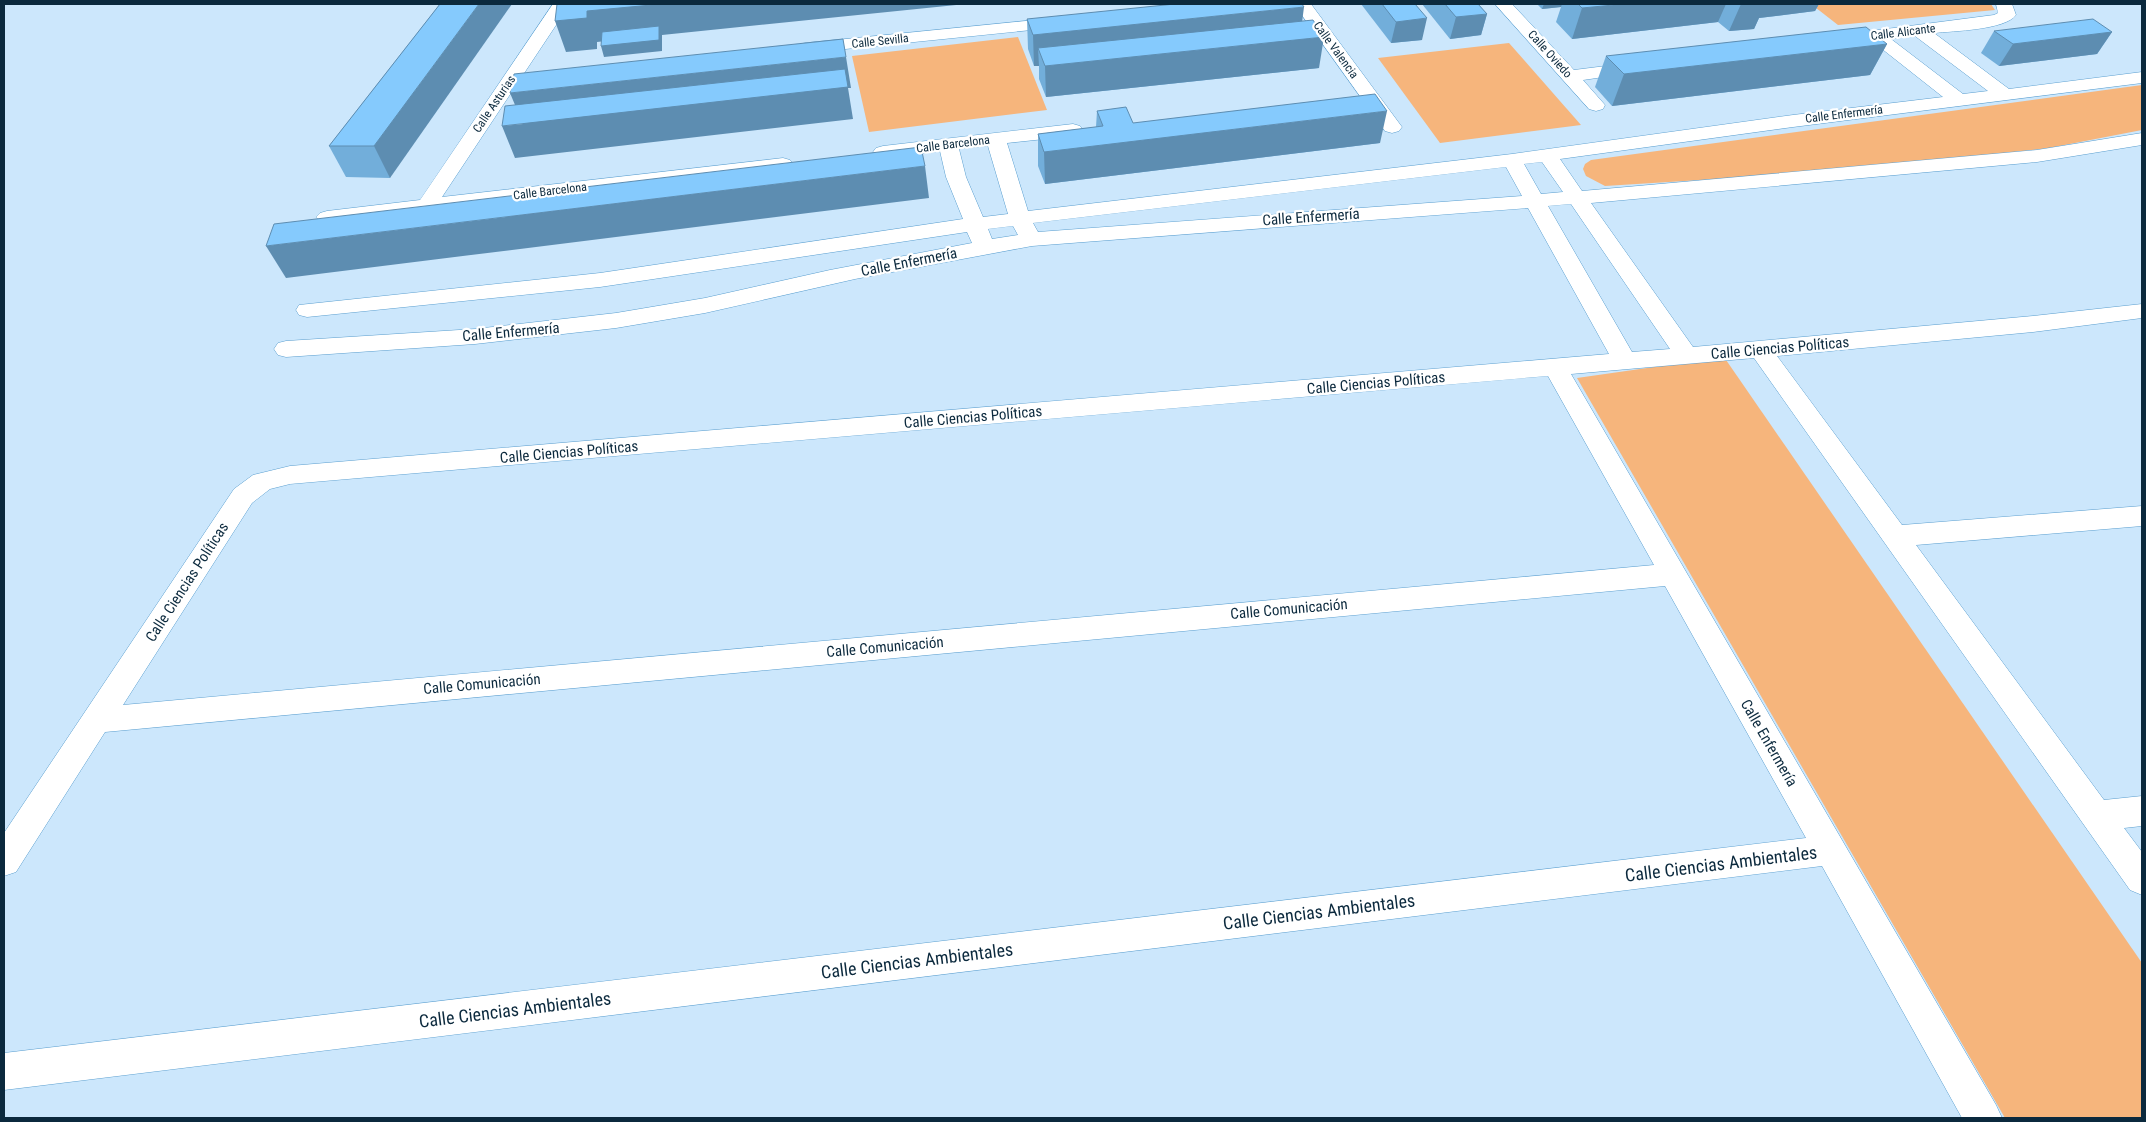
<svg xmlns="http://www.w3.org/2000/svg" width="2146" height="1122" font-family="'Roboto Condensed',sans-serif">
<style>
.green{fill:#f6b57c}
.lines{fill:none;stroke-linecap:round;stroke-linejoin:round}
.minor-casing{stroke:#599ecf;stroke-width:1}
.minor{fill:#fff;fill-rule:evenodd}
.wall{fill:#72aeda}
.shaded-wall{fill:#5d8db1}
.building{fill:#85cafd;stroke:#5d8db1}
.labels{text-anchor:middle;stroke-width:4.5;stroke-linejoin:round;paint-order:stroke}
.far-street-label{font-size:12px;fill:#0b293d;stroke:#fff}
.street-label{font-size:15px;fill:#0b293d;stroke:#fff}
.near-street-label{font-size:18px;fill:#0b293d;stroke:#fff}
</style>
<rect width="100%" height="100%" fill="#cce7fc"/>
<!-- green -->
<g class="green">
<polygon points="1811,4 1991,4 1995,10 1838,25"/>
<polygon points="1018,37 1047,110 869,132 852,56"/>
<polygon points="1509,43 1581,125 1440,143 1378,58"/>
<polygon points="2142,85 2142,130 2049,148 1841,171 1605,186 1586,176 1583,169 1585,164 1591,160"/>
<polygon points="1724,357 2142,963 2142,1118 2005,1118 1577,378"/>
</g>
<g class="lines">
<defs>
<g id="minor">
<polygon points="553,4 570,4 442,197 783,158 790,160 793,164 790,168 783,170 327,223 320,221 316,217 320,213 327,211 420,200"/>
<polygon points="1294,4 1311,4 1399,123 1402,127 1399,131 1392,133 1385,131"/>
<polygon points="1495,4 1512,4 1574,70 1638,62 1644,63 1647,67 1644,71 1638,72 1583,80 1605,105 1603,109 1596,111 1589,109"/>
<path d="M 1996,4 L 2012,4 L 2016,15 C 2005,30 1953,31 1934,33 L 2009,89 L 2142,72 L 2142,83 L 1793,127 L 1560,159 L 1582,191 L 2037,150 L 2142,133 L 2142,145 L 2037,162 L 1591,203 L 1693,347 L 2033,316 L 2142,304 L 2142,318 L 2033,332 L 1777,356 L 1902,525 L 2142,506 L 2142,526 L 1916,545 L 2104,800 L 2142,796 L 2142,826 L 2124,828 L 2142,852 L 2142,895 L 2130,890 L 1754,358 L 1571,374 L 1996,1105 L 2002,1118 L 1962,1118 L 1822,866 L 4,1090 L 4,1053 L 1806,838 L 1665,586 L 105,732 L 16,872 L 4,876 L 4,833 L 234,489 L 253,475 L 290,466 L 1609,354 L 1528,208 L 1032,246 L 855,279 L 705,313 L 616,328 L 475,344 L 286,357 L 278,355 L 274,349 L 278,343 L 286,341 L 475,329 L 616,313 L 705,298 L 830,270 L 972,243 L 967,232 L 600,287 L 307,317 L 299,315 L 296,310 L 299,305 L 600,273 L 963,219 L 946,177 L 940,151 L 883,158 L 876,156 L 873,152 L 876,148 L 883,146 L 1073,124 L 1080,126 L 1083,130 L 1080,134 L 1073,136 L 1007,143 L 1028,211 L 1512,154 L 1793,115 L 1943,97 L 1872,41 L 1840,45 L 1834,44 L 1831,40 L 1834,36 L 1840,35 L 1994,15 L 1998,13 ZM 1915,36 L 1988,91 L 1963,94 L 1891,39 ZM 988,146 L 1008,214 L 983,217 L 966,177 L 959,149 ZM 1542,162 L 1563,192 L 1541,194 L 1524,164 ZM 1506,167 L 1522,196 L 1038,232 L 1033,223 ZM 1571,204 L 1670,349 L 1632,352 L 1548,206 ZM 1013,226 L 1018,235 L 992,239 L 988,229 ZM 1548,376 L 1654,565 L 123,705 L 252,503 L 270,489 L 290,484 Z"/>
<polygon points="1065,17 1071,18 1074,22 1071,26 806,53 800,52 797,48 800,44 806,43"/>
</g>
</defs>
<!-- minor casing -->
<use href="#minor" class="minor-casing"/>
<!-- minor -->
<use href="#minor" class="minor"/>
</g>
<!-- wall -->
<g class="wall">
<polygon points="440,4 390,178 346,177 329,146"/>
<polygon points="1361,4 1415,4 1422,40 1391,43"/>
<polygon points="1422,4 1478,4 1487,14 1481,35 1450,39"/>
<polygon points="1537,4 1819,4 1815,11 1759,18 1754,29 1729,31 1718,22 1572,39 1556,22 1561,7 1542,9"/>
<polygon points="1027,19 1302,21 1319,68 1046,97 1039,79 1039,66 1034,66 1028,49"/>
<polygon points="1994,31 2112,32 2097,54 1999,66 1981,53"/>
<polygon points="1887,44 1870,75 1612,106 1595,87 1606,56"/>
<polygon points="1097,111 1133,123 1380,143 1045,184 1038,166 1038,134 1096,127"/>
</g>
<!-- shaded-wall -->
<g class="shaded-wall">
<polygon points="479,4 512,4 390,178 374,146"/>
<polygon points="596,4 966,4 662,35 662,51 604,57 601,46 659,35 597,42 597,49 566,52 555,21 587,11"/>
<polygon points="1544,4 1562,4 1561,7 1542,9"/>
<polygon points="1624,4 1726,4 1718,22 1572,39 1582,8"/>
<polygon points="1741,4 1819,4 1815,11 1759,18 1754,29 1729,31"/>
<polygon points="1304,7 1300,38 1038,48 1039,66 1034,66 1033,35"/>
<polygon points="1487,14 1481,35 1450,39 1456,17"/>
<polygon points="1427,18 1422,40 1391,43 1396,22"/>
<polygon points="2112,32 2097,54 1999,66 2013,44"/>
<polygon points="1324,37 1319,68 1046,97 1045,66"/>
<polygon points="1887,44 1870,75 1612,106 1624,74"/>
<polygon points="846,57 851,88 848,88 853,119 515,158 502,126 523,124 510,93"/>
<polygon points="1387,111 1380,143 1045,184 1044,152"/>
<polygon points="925,166 929,198 286,278 266,246"/>
</g>
<!-- building -->
<g class="building">
<polygon points="440,4 479,4 374,146 329,146"/>
<polygon points="557,4 662,4 587,11 587,18 555,21"/>
<polygon points="1175,4 1302,4 1304,7 1033,35 1027,19"/>
<polygon points="1382,4 1415,4 1427,18 1396,22"/>
<polygon points="1445,4 1478,4 1487,14 1456,17"/>
<polygon points="1578,4 1624,4 1582,8"/>
<polygon points="2093,19 2112,32 2013,44 1994,31"/>
<polygon points="1313,20 1324,37 1045,66 1038,48"/>
<polygon points="659,26 659,40 601,46 602,32"/>
<polygon points="1866,27 1887,44 1624,74 1606,56"/>
<polygon points="843,39 846,57 510,93 514,74"/>
<polygon points="845,69 848,87 502,126 505,106"/>
<polygon points="1375,94 1387,111 1044,152 1038,134 1103,126 1097,111 1126,107 1133,123"/>
<polygon points="921,147 925,166 266,246 274,224"/>
</g>
<g class="labels">
<!-- far-street labels -->
<g class="far-street-label">
<text transform="translate(1903 32) rotate(-7)" y="4">Calle Alicante</text>
<text transform="translate(880 41) rotate(-6)" y="4">Calle Sevilla</text>
<text transform="translate(1336 50) rotate(54)" y="4">Calle Valencia</text>
<text transform="translate(1550 54) rotate(48)" y="4">Calle Oviedo</text>
<text transform="translate(494 104) rotate(-56)" y="4">Calle Asturias</text>
<text transform="translate(1844 114) rotate(-7)" y="4">Calle Enfermería</text>
<text transform="translate(953 144) rotate(-7)" y="4">Calle Barcelona</text>
<text transform="translate(550 191) rotate(-7)" y="4">Calle Barcelona</text>
</g>
<!-- street labels -->
<g class="street-label">
<text transform="translate(1311 217) rotate(-4)" y="5">Calle Enfermería</text>
<text transform="translate(909 262) rotate(-11)" y="5">Calle Enfermería</text>
<text transform="translate(511 332) rotate(-5)" y="5">Calle Enfermería</text>
<text transform="translate(1780 348) rotate(-5)" y="5">Calle Ciencias Políticas</text>
<text transform="translate(1376 383) rotate(-5)" y="5">Calle Ciencias Políticas</text>
<text transform="translate(973 417) rotate(-5)" y="5">Calle Ciencias Políticas</text>
<text transform="translate(569 452) rotate(-5)" y="5">Calle Ciencias Políticas</text>
<text transform="translate(187 582) rotate(-57)" y="5">Calle Ciencias Políticas</text>
<text transform="translate(1289 609) rotate(-5)" y="5">Calle Comunicación</text>
<text transform="translate(885 647) rotate(-5)" y="5">Calle Comunicación</text>
<text transform="translate(482 684) rotate(-5)" y="5">Calle Comunicación</text>
<text transform="translate(1769 743) rotate(60)" y="5">Calle Enfermería</text>
</g>
<!-- near-street labels -->
<g class="near-street-label">
<text transform="translate(1721 864) rotate(-7)" y="6">Calle Ciencias Ambientales</text>
<text transform="translate(1319 912) rotate(-7)" y="6">Calle Ciencias Ambientales</text>
<text transform="translate(917 961) rotate(-7)" y="6">Calle Ciencias Ambientales</text>
<text transform="translate(515 1010) rotate(-7)" y="6">Calle Ciencias Ambientales</text>
</g>
</g>
<!-- border -->
<rect width="2146" height="1122" fill="none" stroke="#0b293d" stroke-width="10"/>
</svg>
